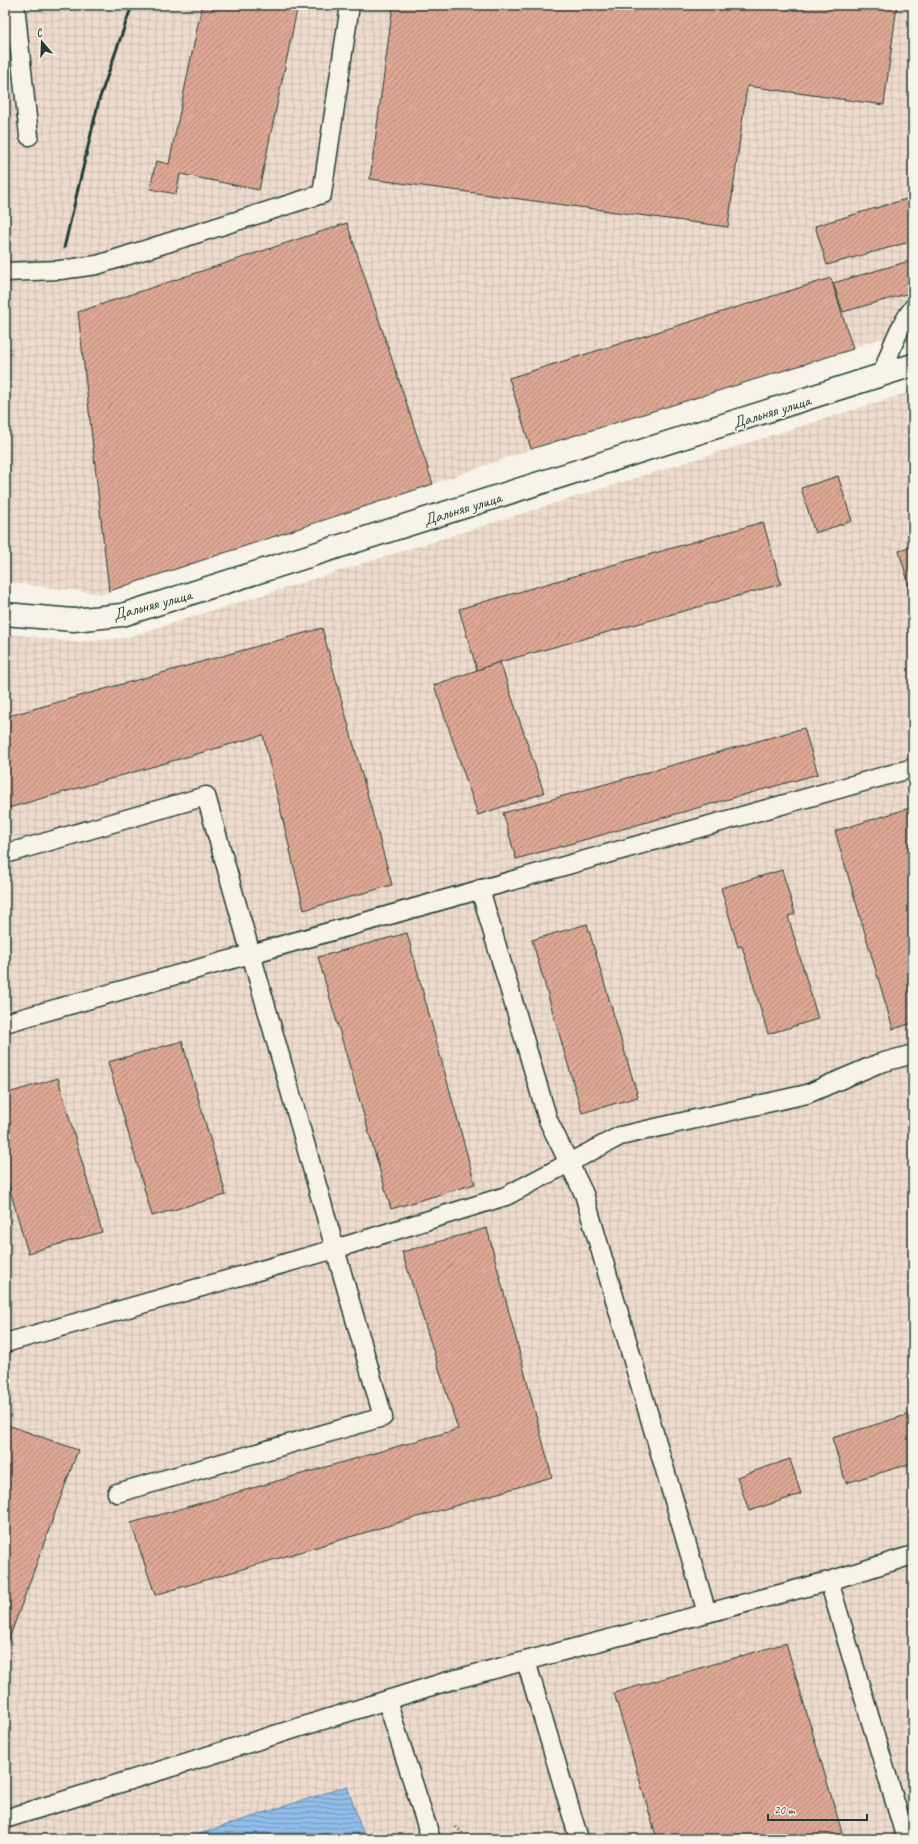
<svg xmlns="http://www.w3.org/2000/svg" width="918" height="1844" font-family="Caveat,sans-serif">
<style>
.industrial{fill:url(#industrial-grid)}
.water{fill:url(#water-rules);stroke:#638aa1}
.building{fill:url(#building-hatch);stroke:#1f3d34}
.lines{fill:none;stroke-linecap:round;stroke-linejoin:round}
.service-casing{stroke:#1f3d34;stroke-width:21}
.tertiary-casing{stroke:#1f3d34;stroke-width:25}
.path{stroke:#1f3d34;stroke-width:2.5;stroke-dasharray:1 3;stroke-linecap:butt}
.service{stroke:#f7f3e8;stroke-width:18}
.tertiary{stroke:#f7f3e8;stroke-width:22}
.rail{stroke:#1f3d34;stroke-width:3}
.labels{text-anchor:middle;stroke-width:3.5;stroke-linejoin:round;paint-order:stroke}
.street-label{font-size:16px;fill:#1f3d34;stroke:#f7f3e8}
</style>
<defs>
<pattern id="industrial-grid" width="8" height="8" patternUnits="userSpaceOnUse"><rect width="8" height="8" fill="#efdcce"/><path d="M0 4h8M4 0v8" fill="none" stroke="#ccbeb2"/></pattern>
<pattern id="water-rules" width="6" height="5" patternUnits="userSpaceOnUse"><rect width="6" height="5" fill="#91bdea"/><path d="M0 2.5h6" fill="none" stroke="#769bbe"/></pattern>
<pattern id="building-hatch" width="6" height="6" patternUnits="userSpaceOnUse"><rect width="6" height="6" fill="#dda793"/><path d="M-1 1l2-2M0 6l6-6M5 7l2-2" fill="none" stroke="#b38979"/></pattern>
</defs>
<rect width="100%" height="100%" fill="#f7f3e8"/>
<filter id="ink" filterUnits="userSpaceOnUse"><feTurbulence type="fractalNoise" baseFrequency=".025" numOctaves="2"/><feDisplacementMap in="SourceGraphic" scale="8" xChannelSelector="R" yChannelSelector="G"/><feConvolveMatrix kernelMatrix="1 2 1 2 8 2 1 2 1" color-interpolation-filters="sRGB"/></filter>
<g filter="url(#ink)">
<!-- industrial -->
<g class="industrial">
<polygon points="5,5 913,5 913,343 879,339 854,347 853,349 531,449 433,484 103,594 5,582"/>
<polygon points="913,391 913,1839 5,1839 5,633 75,642 125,638"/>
</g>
<!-- water -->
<polygon class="water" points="347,1786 365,1839 184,1839"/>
<!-- building -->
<g class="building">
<polygon points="202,5 298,5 259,190 180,174 176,194 150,189 156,161 169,164"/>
<polygon points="393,5 897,5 884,105 747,86 728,227 370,179"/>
<polygon points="913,197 913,241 827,265 815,226"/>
<polygon points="347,223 433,484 109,591 78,312"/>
<polygon points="913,260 913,292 843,312 833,283"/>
<polygon points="831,278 853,349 531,449 509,378"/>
<polygon points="838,476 852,521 815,533 801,488"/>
<polygon points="763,522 781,584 500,662 477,670 459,609"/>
<polygon points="913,547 913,599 899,551"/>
<polygon points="322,628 392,885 304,910 263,735 5,809 5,717"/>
<polygon points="500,662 544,793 478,815 434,685"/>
<polygon points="804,728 818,774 516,859 503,813"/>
<polygon points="913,807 913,1023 893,1029 835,831"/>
<polygon points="782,870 795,914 788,916 818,1019 768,1034 742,946 738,947 721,888"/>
<polygon points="587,924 638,1097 582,1113 532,940"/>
<polygon points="407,933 475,1184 391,1209 318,957"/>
<polygon points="182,1041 226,1195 152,1216 108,1062"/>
<polygon points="58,1078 102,1232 28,1253 5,1173 5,1094"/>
<polygon points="487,1228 552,1477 155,1595 131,1523 458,1429 402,1252"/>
<polygon points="913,1413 913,1463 846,1483 832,1438"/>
<polygon points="5,1424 78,1450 5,1650"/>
<polygon points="790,1459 801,1494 749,1511 737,1477"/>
<polygon points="786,1643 844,1839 657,1839 614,1693"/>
</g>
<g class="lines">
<defs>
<g id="service">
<polyline points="15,5 29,136"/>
<polyline points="5,272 60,270 97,265 322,194 350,5"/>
<path d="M 882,375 C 890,351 898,328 913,308"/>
<polyline points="5,854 206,796 383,1417 117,1493"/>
<polyline points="480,889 548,1120 584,1194 707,1613"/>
<polyline points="5,1023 913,768"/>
<polyline points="5,1343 335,1249 506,1196 620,1136 807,1094 877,1064 913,1054"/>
<polyline points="829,1581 906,1839"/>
<polyline points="526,1661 579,1839"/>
<polyline points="387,1701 431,1839"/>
<polyline points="5,1819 445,1682 829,1581 913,1555"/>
</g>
<polyline id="tertiary" points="5,614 73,620 122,615 913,365"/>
</defs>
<!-- service casing -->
<use href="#service" class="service-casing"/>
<!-- tertiary casing -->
<use href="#tertiary" class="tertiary-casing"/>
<!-- path -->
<polyline class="path" points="456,1827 469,1839"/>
<!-- service -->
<use href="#service" class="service"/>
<!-- tertiary -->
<use href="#tertiary" class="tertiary"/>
<!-- rail -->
<polyline class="rail" points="64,248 99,100 132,5"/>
</g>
</g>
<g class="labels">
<!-- street labels -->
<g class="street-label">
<text transform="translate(771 411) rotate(-17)" y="6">Дальняя улица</text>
<text transform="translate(462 508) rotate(-17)" y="6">Дальняя улица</text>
<text transform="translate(152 604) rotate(-15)" y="6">Дальняя улица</text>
</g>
</g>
<!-- margin -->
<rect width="918" height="1844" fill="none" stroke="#f7f3e8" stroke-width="20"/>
<rect x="10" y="10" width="898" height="1824" fill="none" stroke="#1f3d34" stroke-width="1.5" filter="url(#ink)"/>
<!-- north arrow -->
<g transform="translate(42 42) rotate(341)" stroke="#f7f3e8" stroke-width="3" paint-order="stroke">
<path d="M0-3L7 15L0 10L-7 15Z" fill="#1f3d34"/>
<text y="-6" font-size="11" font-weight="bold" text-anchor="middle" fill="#1f3d34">С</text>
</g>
<!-- scale -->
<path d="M768 1814v6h99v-6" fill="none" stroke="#1f3d34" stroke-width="2"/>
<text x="774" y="1814" font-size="12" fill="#1f3d34" stroke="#f7f3e8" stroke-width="3" paint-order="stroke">20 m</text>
</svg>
